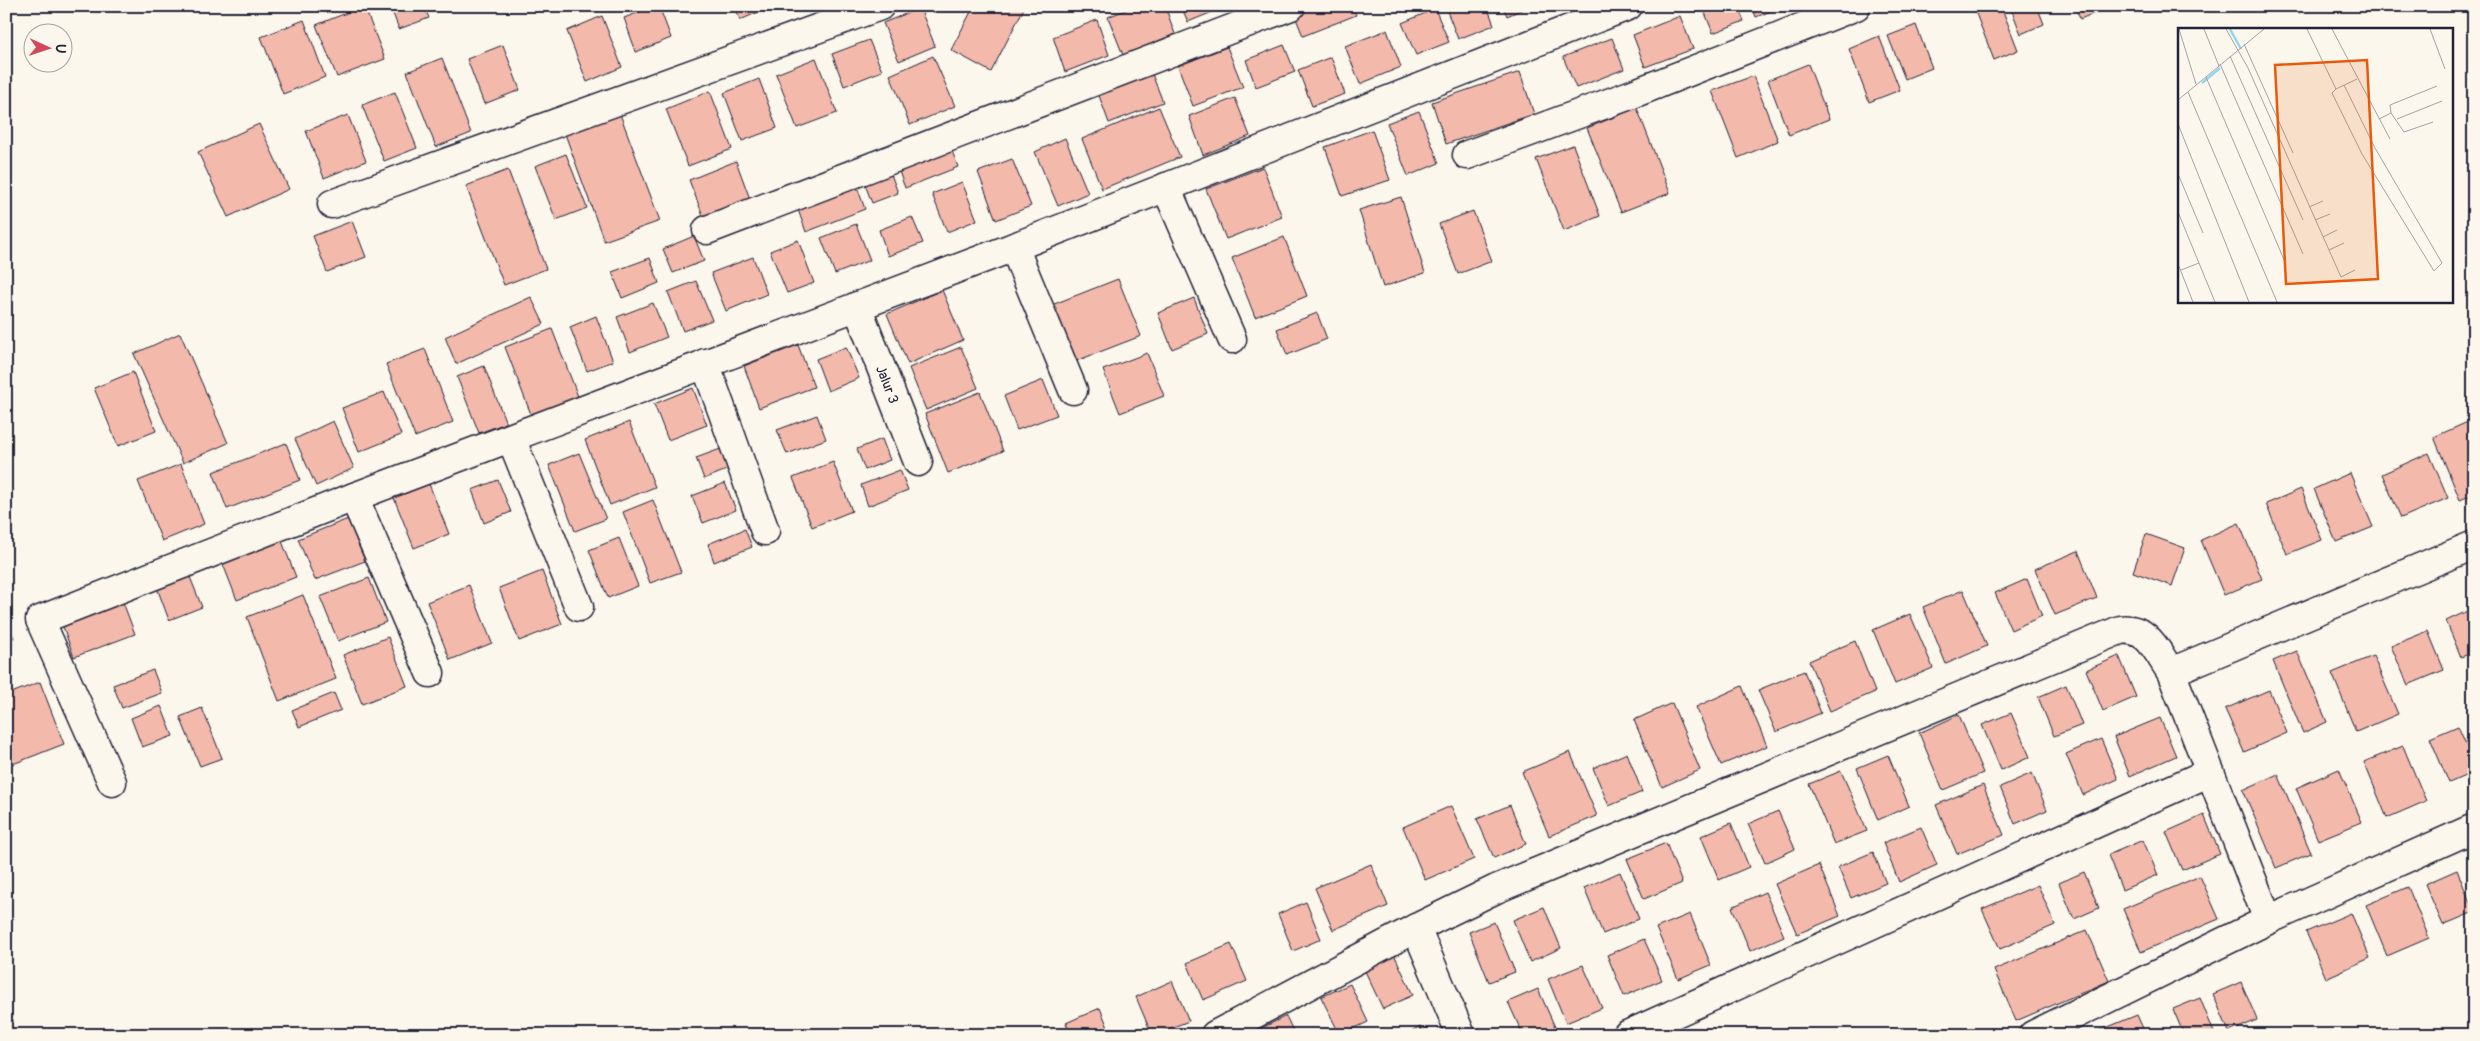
<svg xmlns="http://www.w3.org/2000/svg" width="2480" height="1041" font-family="Pangolin,sans-serif">
<style>
.building{fill:#f3b9ab;stroke:#22223b}
.lines{fill:none;stroke-linecap:round;stroke-linejoin:round}
.street-casing{stroke:#22223b;stroke-width:31}
.street{stroke:#fbf7ec;stroke-width:28}
.labels{text-anchor:middle;stroke-width:5;stroke-linejoin:round;paint-order:stroke}
.street-label{font-size:14px;fill:#22223b;stroke:#fbf7ec}
.inset-river{fill:none;stroke:#90d5f1;stroke-width:2.5}
.inset-road{fill:none;stroke:#a4a2a5;stroke-width:1}
.view{fill:#e8590c;fill-opacity:0.15;stroke:#e8590c;stroke-width:2.5}
.inset-edge{fill:none;stroke:#22223b;stroke-width:2.5}
</style>
<rect width="100%" height="100%" fill="#fbf7ec"/>
<filter id="ink" filterUnits="userSpaceOnUse"><feTurbulence type="fractalNoise" baseFrequency=".02" numOctaves="2"/><feDisplacementMap in="SourceGraphic" scale="10" xChannelSelector="R" yChannelSelector="G"/><feConvolveMatrix kernelMatrix="1 2 1 2 8 2 1 2 1" color-interpolation-filters="sRGB"/></filter>
<g filter="url(#ink)">
<!-- building -->
<g class="building">
<polygon points="364,6 385,59 337,77 316,25"/>
<polygon points="390,6 424,6 429,18 399,29"/>
<polygon points="655,6 659,6 671,38 636,52 624,18"/>
<polygon points="735,6 773,6 740,20"/>
<polygon points="974,6 1025,6 991,72 951,50"/>
<polygon points="1135,6 1165,6 1175,34 1123,55 1108,17"/>
<polygon points="1181,6 1227,6 1188,22"/>
<polygon points="1319,6 1352,6 1356,15 1303,36 1295,16"/>
<polygon points="1445,6 1487,6 1494,25 1458,39"/>
<polygon points="1503,6 1530,6 1507,16"/>
<polygon points="1722,6 1738,6 1744,21 1713,33 1705,13"/>
<polygon points="1752,6 1783,6 1756,17"/>
<polygon points="1973,6 2001,6 2018,50 1994,60"/>
<polygon points="2010,6 2037,6 2044,24 2021,34"/>
<polygon points="2075,6 2112,6 2080,19"/>
<polygon points="920,8 935,46 899,61 883,23"/>
<polygon points="1435,9 1449,42 1416,55 1402,23"/>
<polygon points="602,16 622,67 587,82 567,31"/>
<polygon points="1680,16 1693,49 1645,67 1633,35"/>
<polygon points="304,20 325,77 283,94 261,37"/>
<polygon points="1097,20 1109,55 1065,72 1053,37"/>
<polygon points="1916,25 1932,68 1905,79 1888,36"/>
<polygon points="1387,30 1401,67 1360,84 1345,46"/>
<polygon points="1879,36 1900,90 1869,102 1849,49"/>
<polygon points="1612,38 1624,69 1576,88 1563,57"/>
<polygon points="869,40 882,71 844,86 832,54"/>
<polygon points="503,45 520,90 484,104 467,59"/>
<polygon points="1284,45 1295,72 1256,87 1246,60"/>
<polygon points="1227,47 1243,87 1193,106 1178,66"/>
<polygon points="933,56 955,106 910,125 890,75"/>
<polygon points="1331,57 1345,94 1312,106 1298,70"/>
<polygon points="442,58 471,133 436,147 407,72"/>
<polygon points="816,58 837,113 797,128 776,74"/>
<polygon points="1808,64 1829,119 1789,135 1768,80"/>
<polygon points="1150,69 1163,102 1109,123 1097,90"/>
<polygon points="1520,72 1534,114 1446,144 1432,102"/>
<polygon points="1753,76 1778,141 1738,158 1712,91"/>
<polygon points="759,79 777,128 742,141 724,93"/>
<polygon points="710,91 732,149 688,166 666,109"/>
<polygon points="395,92 417,148 384,161 362,105"/>
<polygon points="1235,98 1250,136 1203,155 1189,116"/>
<polygon points="1159,107 1180,157 1102,189 1082,139"/>
<polygon points="1637,108 1670,193 1621,212 1587,128"/>
<polygon points="1419,111 1439,163 1408,176 1387,123"/>
<polygon points="620,114 660,221 604,241 565,134"/>
<polygon points="348,115 366,161 324,178 306,131"/>
<polygon points="259,124 289,189 228,217 198,152"/>
<polygon points="1372,130 1390,180 1342,196 1325,147"/>
<polygon points="1065,138 1088,193 1058,206 1035,152"/>
<polygon points="949,143 958,167 905,188 896,163"/>
<polygon points="1573,145 1600,216 1564,231 1536,159"/>
<polygon points="566,154 587,208 556,220 535,166"/>
<polygon points="1012,159 1031,206 996,220 978,172"/>
<polygon points="736,161 750,199 704,218 689,180"/>
<polygon points="1263,167 1282,217 1226,239 1206,189"/>
<polygon points="889,169 898,193 872,203 863,179"/>
<polygon points="508,170 546,269 504,285 466,186"/>
<polygon points="855,181 865,209 806,232 796,204"/>
<polygon points="962,182 977,220 947,232 932,194"/>
<polygon points="1401,197 1425,273 1383,287 1359,210"/>
<polygon points="1473,211 1492,261 1458,274 1439,224"/>
<polygon points="912,217 923,243 888,256 879,230"/>
<polygon points="352,221 366,257 327,272 313,236"/>
<polygon points="856,224 870,260 835,274 821,238"/>
<polygon points="694,236 704,261 673,273 663,249"/>
<polygon points="1284,237 1307,296 1255,317 1232,258"/>
<polygon points="798,240 814,283 787,293 770,251"/>
<polygon points="753,257 767,294 726,311 711,273"/>
<polygon points="650,258 659,283 622,298 612,272"/>
<polygon points="1118,279 1141,336 1071,363 1049,306"/>
<polygon points="696,281 712,320 683,331 668,292"/>
<polygon points="942,290 963,340 908,364 887,314"/>
<polygon points="531,297 544,324 456,364 445,337"/>
<polygon points="1194,298 1208,334 1172,349 1158,313"/>
<polygon points="653,303 667,337 630,352 617,317"/>
<polygon points="1317,313 1327,339 1287,355 1277,329"/>
<polygon points="596,316 613,361 587,371 570,327"/>
<polygon points="552,329 579,399 532,417 505,347"/>
<polygon points="180,333 228,443 183,463 134,354"/>
<polygon points="798,345 814,387 759,408 744,366"/>
<polygon points="846,347 859,378 828,391 816,359"/>
<polygon points="961,347 978,388 926,410 909,368"/>
<polygon points="425,349 453,422 415,437 386,364"/>
<polygon points="1147,353 1164,396 1120,413 1103,370"/>
<polygon points="484,366 506,423 479,433 457,377"/>
<polygon points="133,372 156,431 118,446 94,388"/>
<polygon points="1043,380 1057,415 1017,430 1004,396"/>
<polygon points="693,388 707,425 668,440 654,404"/>
<polygon points="384,392 401,435 359,452 342,408"/>
<polygon points="980,392 1003,451 948,473 925,414"/>
<polygon points="817,415 826,439 787,454 777,430"/>
<polygon points="333,421 354,468 316,486 295,439"/>
<polygon points="2470,421 2474,430 2474,494 2460,500 2434,437"/>
<polygon points="629,422 655,487 610,505 585,440"/>
<polygon points="882,439 890,460 865,470 857,449"/>
<polygon points="286,443 300,480 227,509 213,472"/>
<polygon points="726,447 734,467 704,479 696,458"/>
<polygon points="579,453 606,519 575,531 549,465"/>
<polygon points="2429,453 2448,498 2401,518 2382,474"/>
<polygon points="833,462 852,511 812,527 793,478"/>
<polygon points="181,464 204,524 162,541 138,481"/>
<polygon points="900,470 908,490 868,506 861,485"/>
<polygon points="2350,473 2373,527 2336,542 2314,489"/>
<polygon points="498,480 511,512 484,523 472,490"/>
<polygon points="725,483 736,510 703,523 692,496"/>
<polygon points="429,484 449,534 414,548 394,498"/>
<polygon points="2301,489 2322,540 2287,554 2266,504"/>
<polygon points="653,500 681,572 650,583 623,512"/>
<polygon points="348,519 365,561 315,580 298,539"/>
<polygon points="2239,523 2262,579 2224,595 2201,540"/>
<polygon points="745,529 752,547 714,562 708,544"/>
<polygon points="278,531 296,577 237,600 219,554"/>
<polygon points="2146,534 2185,548 2172,586 2133,572"/>
<polygon points="619,538 638,586 608,598 589,550"/>
<polygon points="2078,551 2097,598 2055,615 2035,569"/>
<polygon points="542,571 562,624 519,641 499,588"/>
<polygon points="188,572 202,607 169,620 156,585"/>
<polygon points="369,578 386,622 338,641 320,597"/>
<polygon points="2027,579 2042,616 2011,630 1995,593"/>
<polygon points="469,585 492,643 450,660 427,602"/>
<polygon points="1963,590 1987,646 1946,664 1923,607"/>
<polygon points="303,595 336,679 279,701 247,617"/>
<polygon points="121,597 135,634 74,657 61,621"/>
<polygon points="2474,608 2474,652 2461,657 2446,621"/>
<polygon points="1910,614 1933,668 1895,684 1873,630"/>
<polygon points="6,618 14,638 6,641"/>
<polygon points="2428,631 2444,670 2408,685 2391,646"/>
<polygon points="388,637 407,686 362,704 343,655"/>
<polygon points="1855,641 1875,692 1830,711 1809,661"/>
<polygon points="2297,651 2327,722 2303,733 2273,661"/>
<polygon points="2119,656 2136,697 2103,711 2086,670"/>
<polygon points="2373,656 2398,714 2356,732 2332,673"/>
<polygon points="153,670 162,693 122,708 113,685"/>
<polygon points="1804,671 1821,713 1776,732 1758,690"/>
<polygon points="40,682 64,744 13,764 6,747 6,695"/>
<polygon points="2066,685 2082,725 2054,736 2038,697"/>
<polygon points="1742,686 1767,746 1721,765 1696,707"/>
<polygon points="2269,690 2287,733 2244,752 2225,709"/>
<polygon points="334,693 341,710 299,727 292,710"/>
<polygon points="1672,703 1700,770 1662,787 1634,720"/>
<polygon points="161,706 173,736 142,747 131,718"/>
<polygon points="202,708 222,758 200,766 180,717"/>
<polygon points="2011,713 2030,757 2001,770 1982,725"/>
<polygon points="1959,715 1983,773 1943,790 1919,733"/>
<polygon points="2160,718 2176,756 2130,776 2114,737"/>
<polygon points="2458,726 2474,763 2474,772 2449,783 2430,738"/>
<polygon points="2101,739 2118,779 2083,795 2066,754"/>
<polygon points="2403,746 2426,801 2387,818 2364,762"/>
<polygon points="1570,752 1597,816 1549,836 1522,772"/>
<polygon points="1627,753 1642,792 1609,806 1593,768"/>
<polygon points="1888,755 1909,806 1878,820 1857,768"/>
<polygon points="2339,769 2362,822 2318,840 2296,788"/>
<polygon points="1841,771 1867,831 1834,844 1809,784"/>
<polygon points="2032,773 2047,810 2015,824 2000,787"/>
<polygon points="2278,774 2311,853 2276,868 2243,790"/>
<polygon points="1983,785 2004,835 1957,854 1936,805"/>
<polygon points="1510,805 1526,844 1494,858 1477,819"/>
<polygon points="1451,806 1474,859 1425,880 1403,827"/>
<polygon points="1778,811 1795,849 1765,863 1748,824"/>
<polygon points="2204,815 2220,854 2182,870 2166,832"/>
<polygon points="1731,823 1749,867 1719,880 1701,836"/>
<polygon points="1921,827 1937,865 1899,882 1883,843"/>
<polygon points="2143,840 2158,875 2122,890 2108,855"/>
<polygon points="1666,843 1682,883 1644,899 1627,859"/>
<polygon points="1873,852 1886,883 1851,898 1838,867"/>
<polygon points="1371,864 1388,906 1333,930 1315,888"/>
<polygon points="1819,865 1840,916 1797,934 1775,884"/>
<polygon points="2457,870 2474,912 2443,925 2425,884"/>
<polygon points="1620,872 1639,919 1603,934 1584,888"/>
<polygon points="2084,872 2099,908 2074,919 2059,883"/>
<polygon points="2200,876 2219,919 2141,952 2123,909"/>
<polygon points="2038,885 2055,925 2000,949 1982,909"/>
<polygon points="2408,887 2429,938 2387,956 2366,905"/>
<polygon points="1765,892 1784,936 1750,951 1732,907"/>
<polygon points="1306,902 1321,939 1293,951 1278,914"/>
<polygon points="1544,907 1561,948 1530,962 1513,920"/>
<polygon points="2351,913 2370,958 2326,978 2306,932"/>
<polygon points="1690,914 1711,965 1678,979 1656,928"/>
<polygon points="1494,922 1515,972 1489,982 1469,932"/>
<polygon points="2087,930 2109,981 2016,1021 1994,970"/>
<polygon points="1644,939 1662,980 1624,996 1607,955"/>
<polygon points="1231,944 1247,981 1203,1000 1187,963"/>
<polygon points="1394,954 1413,995 1383,1009 1364,969"/>
<polygon points="1583,965 1602,1008 1566,1023 1548,979"/>
<polygon points="1172,981 1189,1021 1152,1035 1136,997"/>
<polygon points="2241,982 2257,1020 2229,1032 2213,994"/>
<polygon points="1350,984 1368,1022 1340,1035 1321,997"/>
<polygon points="1538,989 1555,1027 1536,1035 1523,1035 1508,1002"/>
<polygon points="2200,998 2215,1035 2184,1035 2173,1009"/>
<polygon points="1100,1008 1111,1035 1071,1035 1066,1023"/>
<polygon points="2137,1015 2146,1035 2097,1035 2096,1032"/>
<polygon points="1286,1016 1295,1035 1260,1035 1258,1030"/>
<polygon points="1420,1027 1424,1035 1406,1035"/>
</g>
<g class="lines">
<defs>
<g id="street">
<polyline points="1467,155 1630,95 1856,6"/>
<polyline points="1166,187 1232,339"/>
<polyline points="332,204 880,6"/>
<polyline points="707,230 1291,6"/>
<polyline points="1014,247 1073,390"/>
<path id="s1" d="M 857,306 L 918,462"/>
<polyline points="705,363 765,531"/>
<polyline points="511,438 579,607"/>
<polyline points="354,497 430,673"/>
<polyline points="2171,672 2474,545"/>
<polyline points="112,782 40,620 354,497 1014,247 1628,6"/>
<polyline points="1416,928 1461,1035"/>
<path d="M 1215,1035 L 1416,928 L 1496,889 L 2120,630 C 2148,626 2157,652 2171,672 L 2268,920"/>
<polyline points="1627,1035 2210,772"/>
<polyline points="2033,1035 2268,920 2474,828"/>
</g>
</defs>
<!-- street casing -->
<use href="#street" class="street-casing"/>
<!-- street -->
<use href="#street" class="street"/>
</g>
</g>
<g class="labels">
<!-- street labels -->
<g class="street-label">
<text dy="5" stroke="none"><textPath href="#s1" startOffset="84">Jalur 3</textPath></text>
</g>
</g>
<!-- overview -->
<g transform="translate(2178 28)">
<rect width="275" height="275" fill="#fbf7ec"/>
<path class="inset-river" d="M 52,1 L 63,21M 24,55 L 42,40"/>
<path class="inset-road" d="M 1,1 L 18,56M 26,1 L 41,38M 48,1 L 70,40 L 163,249 L 177,242M 129,1 L 158,61M 154,1 L 212,111M 252,1 L 267,41M 66,16 L 115,125M 52,28 L 125,192M 42,36 L 125,226M 28,49 L 107,234M 166,57 L 197,120 L 264,235 L 256,243 L 184,126 L 154,65 L 158,61 L 179,51M 10,64 L 99,274M 0,72 L 86,1M 213,85 L 226,104 L 255,94M 201,91 L 213,85 L 212,77 L 259,58M 219,91 L 264,73M 0,96 L 71,274M 0,146 L 25,205M 131,179 L 145,173M 0,184 L 37,274M 137,192 L 152,186M 145,209 L 159,202M 151,222 L 166,215M 0,236 L 15,274M 3,242 L 21,235"/>
<path class="view" d="M 189,32 L 200,251 L 108,256 L 97,37 Z"/>
<rect width="275" height="275" class="inset-edge"/>
</g>
<!-- margin -->
<rect width="2480" height="1041" fill="none" stroke="#fbf7ec" stroke-width="25"/>
<rect x="12" y="12" width="2455" height="1016" fill="none" stroke="#22223b" stroke-width="2" filter="url(#ink)"/>
<!-- north arrow -->
<g transform="translate(48 48) rotate(93)"><circle r="24" fill="#fbf7ec" stroke="#a4a2a5"/>
<path d="M0-4L9 19L0 12L-9 19Z" fill="#d1495b"/>
<text y="-8" font-size="14" font-weight="bold" text-anchor="middle" fill="#22223b">U</text>
</g>
</svg>
